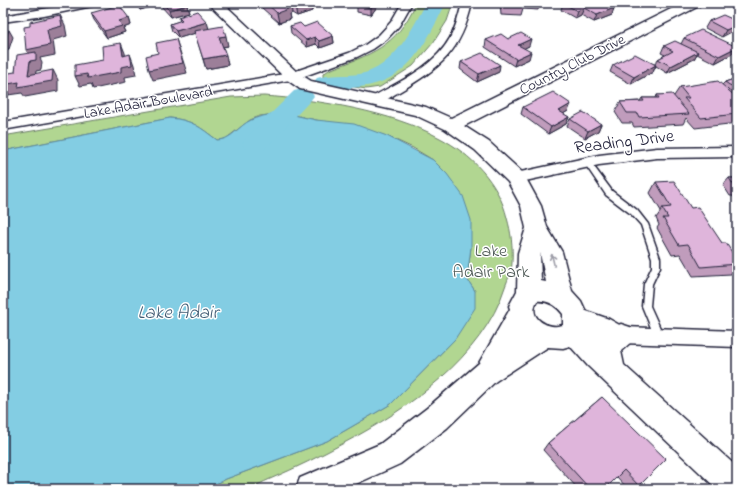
<svg xmlns="http://www.w3.org/2000/svg" width="740" height="492" font-family="'Indie Flower',sans-serif">
<style>
.green{fill:#b1d691;stroke:#6a7c66}
.water{fill:#83cde3;stroke:#5c89a0}
.lines{fill:none;stroke-linecap:round;stroke-linejoin:round}
.river{fill:#83cde3;fill-rule:evenodd}
.lane-casing{stroke:#22223b;stroke-width:3}
.street-casing{stroke:#22223b;stroke-width:3}
.secondary-casing{stroke:#22223b;stroke-width:3}
.lane{fill:#fff;fill-rule:evenodd}
.street{fill:#fff;fill-rule:evenodd}
.secondary{fill:#fff;fill-rule:evenodd}
.wall{fill:#c09cbc;stroke:#22223b}
.shaded-wall{fill:#9c7f99;stroke:#22223b}
.building{fill:#dfb5db;stroke:#22223b}
.oneway{stroke:#9c9ca7}
.labels{text-anchor:middle;stroke-width:3;stroke-linejoin:round;paint-order:stroke}
.far-street-label{font-size:15px;fill:#22223b;stroke:#fff}
.street-label{font-size:18px;fill:#22223b;stroke:#fff}
.park-label{font-size:18px;fill:#4d5855;stroke:#fff}
.water-label{font-size:19px;font-style:italic;fill:#445e76;stroke:#fff}
</style>
<rect width="100%" height="100%" fill="#fff"/>
<filter id="ink" filterUnits="userSpaceOnUse"><feTurbulence type="fractalNoise" baseFrequency=".025" numOctaves="2"/><feDisplacementMap in="SourceGraphic" scale="8" xChannelSelector="R" yChannelSelector="G"/><feConvolveMatrix kernelMatrix="1 2 1 2 8 2 1 2 1" color-interpolation-filters="sRGB"/></filter>
<g filter="url(#ink)">
<!-- green -->
<g class="green">
<path d="M 416,3 L 453,3 L 447,21 L 433,43 L 413,66 L 380,87 L 366,89 L 330,83 L 323,79 L 323,74 L 329,70 C 371,54 396,48 416,3 Z"/>
<path d="M 264,96 C 320,100 390,111 440,138 C 471,154 499,183 507,218 C 511,232 513,246 512,262 C 512,270 508,279 505,287 C 483,357 407,410 344,443 C 320,456 296,468 270,479 C 263,482 254,487 247,489 C 234,492 218,489 206,489 L 226,479 L 327,441 L 391,404 L 455,339 L 475,291 L 467,279 L 471,247 L 433,160 L 413,148 L 387,136 L 285,113 L 260,116 L 250,120 L 224,140 L 217,140 C 200,127 192,120 170,118 L 3,151 L 3,136 L 231,97 Z"/>
</g>
<!-- water -->
<path class="water" d="M 285,113 L 316,120 L 354,124 L 387,136 L 433,160 L 447,174 L 463,196 L 471,220 L 471,247 L 467,279 L 475,291 L 475,308 L 455,339 L 391,404 L 327,441 L 226,479 L 206,489 L 3,489 L 3,151 L 170,118 C 192,120 200,127 217,140 C 232,140 238,126 251,120 C 262,115 273,114 285,113 Z"/>
<g class="lines">
<!-- river -->
<g class="river">
<path d="M 426,3 L 446,3 C 422,51 405,88 344,88 C 335,88 326,90 317,88 L 313,83 L 317,78 C 331,74 345,76 360,74 C 394,68 412,29 426,3 Z"/>
<polygon points="302,89 310,91 314,96 310,101 264,150 255,153 246,150 242,144 246,138 294,91"/>
</g>
<defs>
<polygon id="lane" points="585,160 589,160 612,191 637,210 648,224 660,258 660,267 652,284 650,306 664,337 662,340 659,341 656,340 642,306 644,284 652,267 652,258 641,225 631,214 606,195 585,164 584,162"/>
<g id="street">
<polygon points="77,3 97,3 92,6 44,16 3,22 3,16"/>
<polygon points="402,3 412,3 399,26 387,39 373,49 357,57 296,79 3,130 3,122 290,73 349,53 365,45 379,35 391,22"/>
<path d="M 462,3 L 472,3 C 461,52 441,67 399,92 C 391,96 381,105 372,103 L 370,100 L 372,97 C 399,82 434,67 450,38 C 456,27 459,15 462,3 Z"/>
<polygon points="737,147 737,157 657,158 599,165 516,183 511,182 509,178 511,174 516,173 599,155 657,148"/>
<polygon points="575,307 609,319 623,327 737,331 737,347 621,343 599,344 570,332 567,326 569,321 566,315 569,310"/>
</g>
<path id="secondary" d="M 208,3 L 223,3 L 298,73 L 311,81 L 426,107 L 451,118 L 683,3 L 701,3 L 699,6 L 464,126 L 489,142 L 523,173 L 541,206 L 547,227 L 562,252 L 572,291 L 581,301 L 587,314 L 588,323 L 586,328 L 599,342 C 604,332 611,328 621,324 L 630,327 L 634,335 L 630,343 L 621,351 L 624,365 L 737,467 L 737,489 L 717,489 L 588,366 L 570,346 L 563,348 L 548,347 L 496,381 L 447,428 L 400,464 L 345,489 L 296,489 L 300,478 L 380,444 L 427,408 L 479,363 L 510,309 L 509,306 L 517,291 L 518,253 L 526,228 L 521,206 L 508,182 L 475,150 L 445,129 L 415,115 L 300,89 L 286,79 ZM 540,253 L 546,282 L 541,281 ZM 537,301 C 548,300 556,305 563,314 L 563,325 C 548,330 527,318 537,301 Z"/>
</defs>
<!-- lane casing -->
<use href="#lane" class="lane-casing"/>
<!-- street casing -->
<use href="#street" class="street-casing"/>
<!-- secondary casing -->
<use href="#secondary" class="secondary-casing"/>
<!-- lane -->
<use href="#lane" class="lane"/>
<!-- street -->
<use href="#street" class="street"/>
<!-- secondary -->
<use href="#secondary" class="secondary"/>
</g>
<!-- wall -->
<g class="wall">
<polygon points="135,3 185,3 187,5 189,12 171,17 161,6 160,4 140,10"/>
<polygon points="254,3 314,3 314,6 312,6 312,11 297,16 292,13 289,14 290,19 279,23 262,8 262,6 258,7"/>
<polygon points="359,3 379,3 379,4 371,15 357,12 357,5"/>
<polygon points="500,3 540,3 538,10 523,9 521,16 501,15"/>
<polygon points="563,3 614,8 612,15 594,22 581,15 575,18 561,10"/>
<polygon points="616,3 636,3 626,8"/>
<polygon points="91,13 129,18 131,25 123,28 125,32 107,38 94,20"/>
<polygon points="737,16 722,37 705,28 709,21 732,19"/>
<polygon points="179,17 207,22 208,28 228,46 223,47 228,65 206,69 195,33 179,38 172,31 170,24 180,21"/>
<polygon points="290,26 304,27 333,36 334,43 320,48 316,44 307,47 291,33"/>
<polygon points="684,38 737,47 732,54 715,63 697,54 694,59 667,73 656,66 653,72 631,84 610,72 613,65 655,64 658,59 665,55 661,53 664,46 681,44"/>
<polygon points="508,39 529,46 524,48 529,59 514,66 485,47 486,40"/>
<polygon points="461,62 499,72 477,82 460,69"/>
<polygon points="737,78 737,123 695,128 686,118 683,124 634,127 632,123 622,123 615,112 620,102 640,101 642,98 656,98 657,95 674,96 680,87 722,85 725,82"/>
<polygon points="523,107 568,111 563,114 569,117 566,124 548,134 521,114"/>
<polygon points="570,119 601,124 598,131 585,138 567,126"/>
<polygon points="729,178 737,178 737,202 733,196 730,196 723,185"/>
<polygon points="656,182 691,208 722,243 737,260 737,267 731,274 693,276 680,254 672,255 657,228 659,225 656,218 661,211 650,193"/>
<polygon points="602,397 639,486 634,489 628,489 617,477 605,489 578,489 543,450 548,443"/>
</g>
<!-- shaded-wall -->
<g class="shaded-wall">
<polygon points="138,3 160,3 160,4 140,10"/>
<polygon points="258,3 261,3 262,6 258,7"/>
<polygon points="291,3 292,13 289,14 290,19 279,23 277,13 284,5"/>
<polygon points="306,3 314,3 314,6 312,6 312,11 297,16 295,7"/>
<polygon points="374,3 379,3 379,4 371,15 371,8"/>
<polygon points="628,3 636,3 626,8"/>
<polygon points="187,5 189,12 171,17 169,10"/>
<polygon points="584,8 581,15 575,18 577,11"/>
<polygon points="614,8 612,15 594,22 597,15"/>
<polygon points="60,15 65,25 67,36 53,40 55,55 40,58 42,62 41,70 36,71 34,84 53,70 58,80 58,91 25,97 22,93 8,95 3,88 3,85 28,75 30,61 32,60 26,50 47,30"/>
<polygon points="129,18 131,25 123,28 125,32 107,38 104,31 119,21"/>
<polygon points="207,22 209,29 179,38 176,31"/>
<polygon points="737,25 737,29 722,37 726,30"/>
<polygon points="9,30 13,37 9,49 3,50 3,43"/>
<polygon points="226,36 228,46 222,47 219,37"/>
<polygon points="333,36 334,43 320,48 319,41"/>
<polygon points="315,37 316,44 307,47 306,40"/>
<polygon points="176,39 187,73 153,80 149,70"/>
<polygon points="531,39 529,46 517,52 518,45"/>
<polygon points="121,43 125,53 127,66 130,54 134,65 136,75 125,77 126,82 93,89 91,84 80,86 75,76 121,67 123,56"/>
<polygon points="737,47 732,54 715,63 719,56"/>
<polygon points="531,52 529,59 514,66 516,59"/>
<polygon points="698,52 694,59 667,73 671,66"/>
<polygon points="226,55 228,65 206,69 203,59"/>
<polygon points="500,65 499,72 477,82 479,74"/>
<polygon points="656,65 653,72 631,84 634,77"/>
<polygon points="571,104 568,111 556,118 559,111"/>
<polygon points="569,117 566,124 548,134 551,127"/>
<polygon points="601,124 598,131 585,138 588,131"/>
</g>
<!-- building -->
<g class="building">
<polygon points="162,3 185,3 187,5 169,10"/>
<polygon points="266,3 290,3 284,5 288,9 277,13"/>
<polygon points="291,3 306,3 295,7"/>
<polygon points="359,3 374,3 371,8 357,5"/>
<polygon points="503,3 523,3 524,6 503,5"/>
<polygon points="563,3 605,3 614,8 597,15 584,8 577,11"/>
<polygon points="119,5 129,18 119,21 122,26 104,31 91,13"/>
<polygon points="197,11 207,22 176,31 170,24 182,20 179,17"/>
<polygon points="60,15 62,26 47,30 50,45 26,50 24,27 30,26 30,22"/>
<polygon points="723,15 732,19 737,16 737,25 726,30 709,21"/>
<polygon points="317,22 333,36 319,41 315,37 306,40 290,26 300,23 304,27"/>
<polygon points="223,26 226,36 219,37 226,55 203,59 194,31"/>
<polygon points="9,30 4,42 3,43 3,31"/>
<polygon points="701,30 737,47 719,56 684,38"/>
<polygon points="521,33 531,39 518,45 531,52 516,59 486,40 501,34 508,39"/>
<polygon points="176,39 183,63 149,70 146,56 158,53 156,43"/>
<polygon points="675,41 698,52 671,66 658,59 673,51 664,46"/>
<polygon points="121,43 123,56 130,54 132,65 121,67 121,72 88,78 87,74 75,76 75,65 103,60 102,46"/>
<polygon points="36,52 36,60 30,61 28,75 53,70 52,81 18,87 19,82 3,85 3,74 15,72 17,55"/>
<polygon points="482,53 500,65 479,74 461,62"/>
<polygon points="635,54 656,65 634,77 613,65"/>
<polygon points="737,78 737,90 725,82"/>
<polygon points="718,81 737,98 737,114 701,118 684,98 689,98 680,87"/>
<polygon points="553,92 571,104 559,111 569,117 551,127 523,107"/>
<polygon points="672,94 689,114 639,117 637,113 627,113 620,102 644,101 642,98 659,98 657,95"/>
<polygon points="583,112 601,124 588,131 570,119"/>
<polygon points="729,178 737,178 737,189 736,189"/>
<polygon points="674,181 691,208 698,207 722,243 726,243 737,260 737,264 701,267 688,244 679,245 663,218 668,218 662,208 671,207 656,182"/>
<polygon points="602,397 666,459 639,486 624,470 605,489 590,489 548,443"/>
</g>
<!-- one-way arrows -->
<defs><path id="oneway-shaft" d="M-6 0H5M1.5-3L5.5 0L1.5 3" fill="none" stroke-width="1.6" stroke-linecap="round" stroke-linejoin="round"/></defs>
<use class="oneway" href="#oneway-shaft" transform="translate(553 260) rotate(-103)"/>
</g>
<g class="labels">
<!-- far-street labels -->
<g class="far-street-label">
<text transform="translate(572 64) rotate(-27)" y="5">Country Club Drive</text>
<text transform="translate(148 102) rotate(-10)" y="5">Lake Adair Boulevard</text>
</g>
<!-- street labels -->
<g class="street-label">
<text transform="translate(624 141) rotate(-7)" y="6">Reading Drive</text>
</g>
<!-- park labels -->
<g class="park-label">
<text x="491" y="256">Lake<tspan x="491" dy="21">Adair Park</tspan></text>
</g>
<!-- water labels -->
<g class="water-label">
<text x="178" y="318">Lake Adair</text>
</g>
</g>
<!-- margin -->
<rect width="740" height="492" fill="none" stroke="#fff" stroke-width="16"/>
<rect x="8" y="8" width="724" height="476" fill="none" stroke="#22223b" stroke-width="1.5" filter="url(#ink)"/>
</svg>
